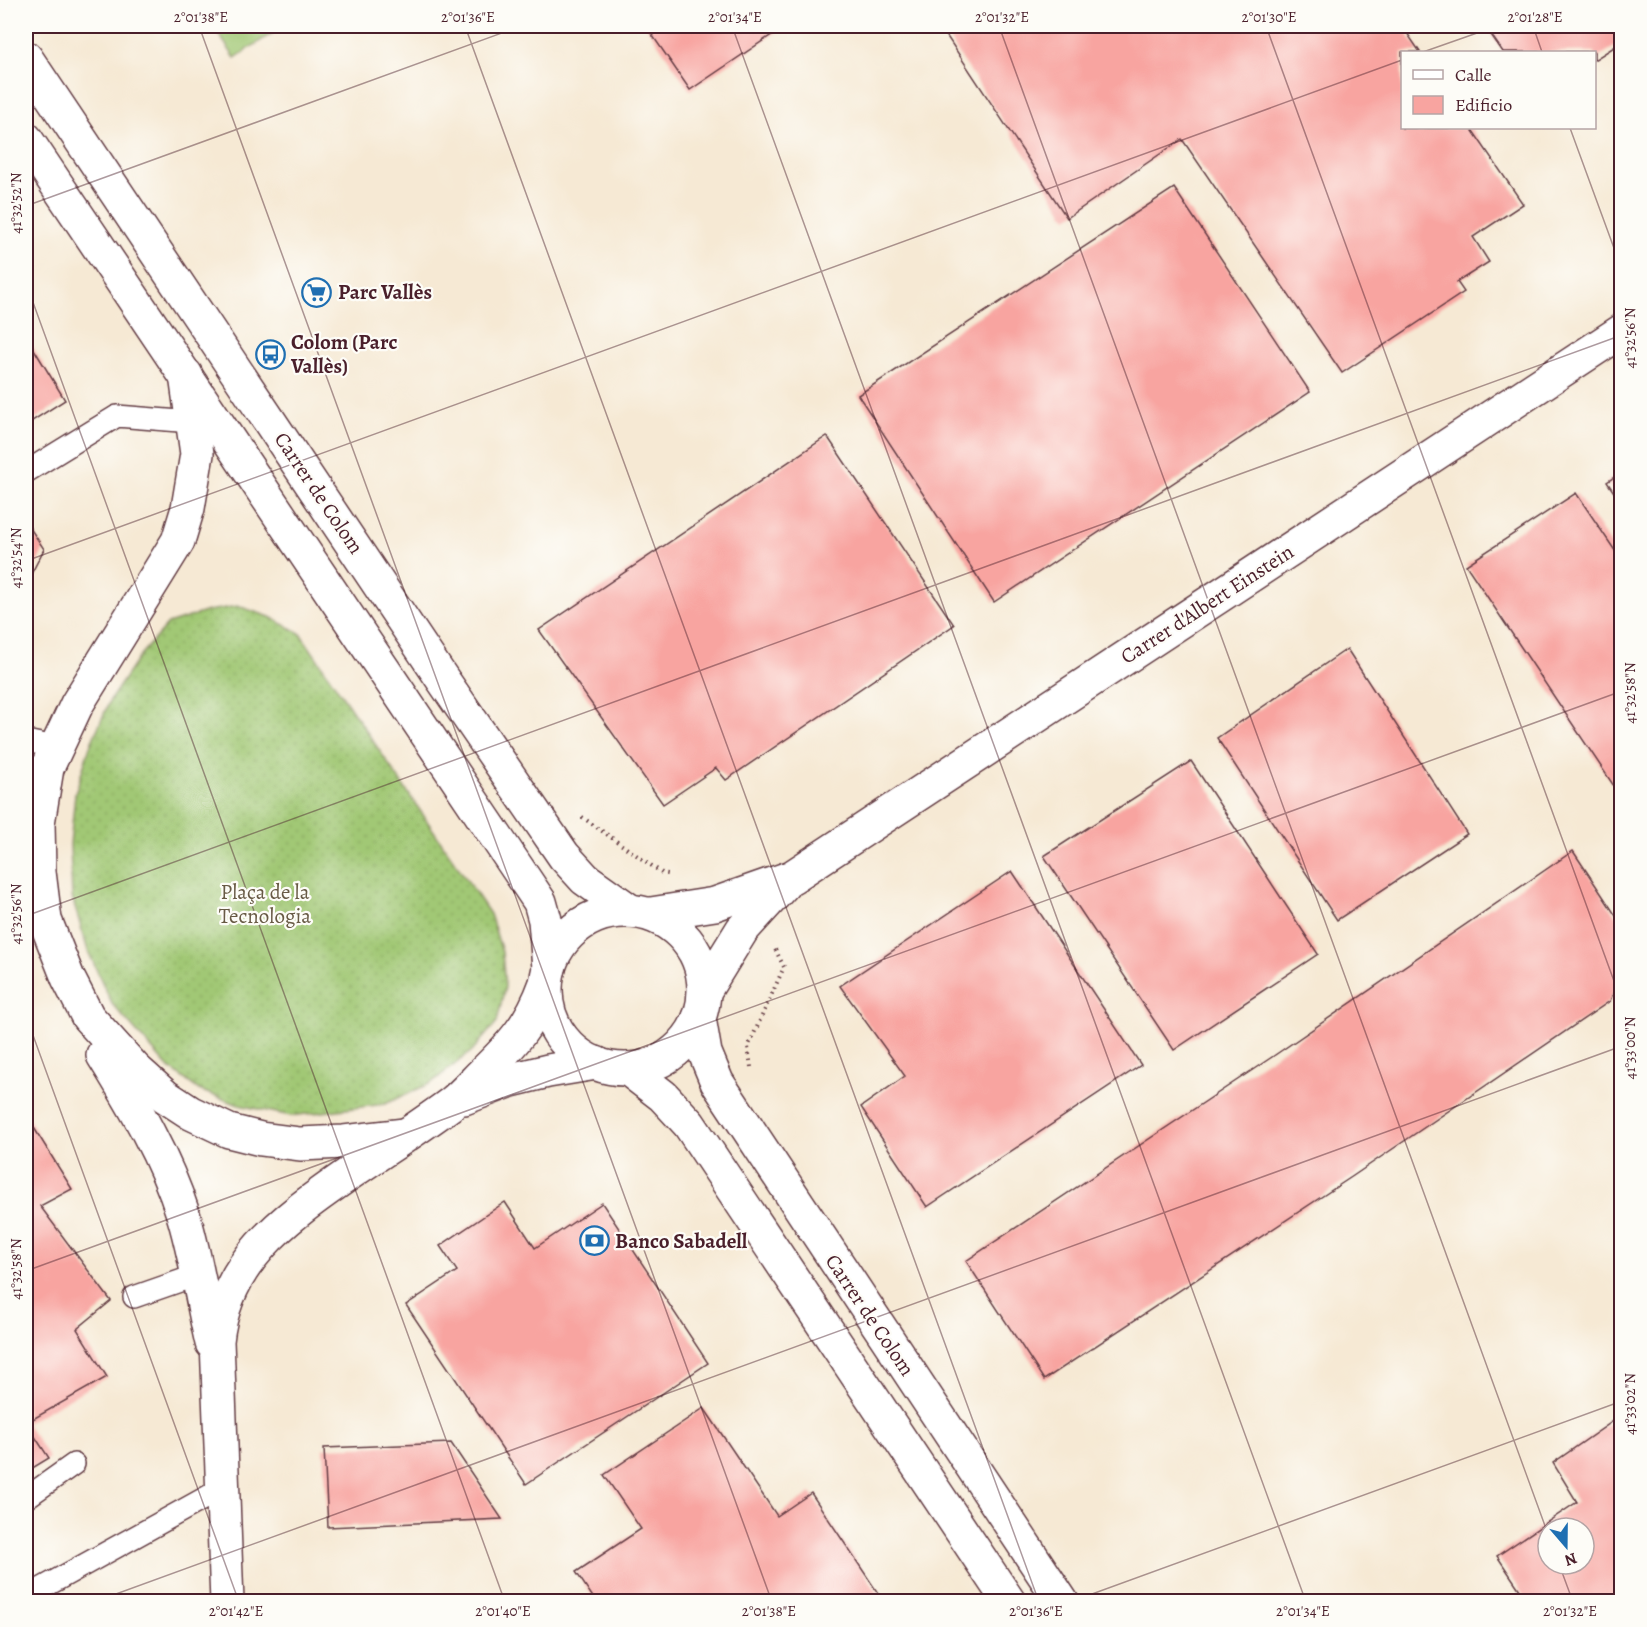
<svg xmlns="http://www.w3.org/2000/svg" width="1647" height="1627" font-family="Alegreya,serif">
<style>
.grass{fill:url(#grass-dots);stroke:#767450;stroke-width:1.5}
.pitch{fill:#a1c874;stroke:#767450;stroke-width:1.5}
.building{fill:#f8a4a0;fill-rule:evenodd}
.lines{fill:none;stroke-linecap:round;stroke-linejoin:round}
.lane-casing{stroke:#643d44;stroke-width:24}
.street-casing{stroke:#643d44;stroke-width:36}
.path{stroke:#643d44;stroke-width:4;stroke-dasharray:1.5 4.5;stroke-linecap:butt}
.lane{stroke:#fff;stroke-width:21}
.street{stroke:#fff;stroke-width:33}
.ticks{fill:none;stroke:#4a1f2b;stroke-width:1.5;stroke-opacity:0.45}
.labels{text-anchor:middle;stroke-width:4.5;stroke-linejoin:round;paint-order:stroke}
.poi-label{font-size:21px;font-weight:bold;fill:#4a1f2b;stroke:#fdfcf7;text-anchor:start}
.street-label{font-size:21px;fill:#4a1f2b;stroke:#fdfcf7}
.park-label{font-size:21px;fill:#685a45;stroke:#fdfcf7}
.neatline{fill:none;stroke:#4a1f2b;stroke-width:2}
.ticks-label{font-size:15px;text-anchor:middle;fill:#4a1f2b}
</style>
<defs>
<pattern id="grass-dots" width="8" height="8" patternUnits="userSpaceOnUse" patternTransform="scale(1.5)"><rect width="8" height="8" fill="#a1c874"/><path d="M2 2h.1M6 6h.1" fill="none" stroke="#8cab65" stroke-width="1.8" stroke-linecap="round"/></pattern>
</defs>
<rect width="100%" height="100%" fill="#fdfcf7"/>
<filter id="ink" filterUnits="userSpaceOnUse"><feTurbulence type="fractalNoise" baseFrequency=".0167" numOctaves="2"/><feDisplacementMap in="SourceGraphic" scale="12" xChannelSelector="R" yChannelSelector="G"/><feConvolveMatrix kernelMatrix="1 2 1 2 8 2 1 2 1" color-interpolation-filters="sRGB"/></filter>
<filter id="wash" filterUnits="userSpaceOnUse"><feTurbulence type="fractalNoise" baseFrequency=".008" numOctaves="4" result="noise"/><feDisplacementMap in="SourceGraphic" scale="24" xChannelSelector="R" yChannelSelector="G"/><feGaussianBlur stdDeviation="1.35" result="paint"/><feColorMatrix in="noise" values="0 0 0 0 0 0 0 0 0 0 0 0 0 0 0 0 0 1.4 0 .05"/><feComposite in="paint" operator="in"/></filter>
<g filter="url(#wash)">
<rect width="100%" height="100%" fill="#f6e9d4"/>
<!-- grass -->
<polygon class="grass" points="238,606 270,617 300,633 490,914 502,952 505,987 497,1022 472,1051 431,1083 385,1104 291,1116 239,1105 199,1090 167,1066 112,1004 88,951 72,897 70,845 75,794 90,746 110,700 141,654 168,624 208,611"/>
<!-- pitch -->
<polygon class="pitch" points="213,26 283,26 235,58"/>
<g id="blocks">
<!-- building -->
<g class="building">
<polygon points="646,26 785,26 690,90"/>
<polygon points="940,26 1418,26 1407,33 1420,52 1402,52 1402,128 1471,128 1523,204 1473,237 1489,262 1457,282 1464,292 1342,373 1182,139 1067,218"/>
<polygon points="1485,26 1622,26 1622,42 1594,60 1594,52 1503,52"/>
<polygon points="1174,188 1310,392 994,602 858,395"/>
<polygon points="26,336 65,400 26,425"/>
<polygon points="827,436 954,625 726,780 716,768 663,804 539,630"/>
<polygon points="1622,472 1622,504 1607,482"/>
<polygon points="1576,493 1622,561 1622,798 1466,565"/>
<polygon points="26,522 44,549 26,584"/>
<polygon points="1347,649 1467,834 1337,920 1217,738"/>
<polygon points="1191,761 1318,954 1174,1050 1044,856"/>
<polygon points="1573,851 1622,925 1622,972 1610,1001 1353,1176 1044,1380 966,1261 1272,1057"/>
<polygon points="1012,871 1141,1065 927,1207 861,1107 905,1076 840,986"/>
<polygon points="26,1115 72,1189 40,1206 111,1301 77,1329 107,1377 26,1423"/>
<polygon points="505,1202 535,1248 602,1203 708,1363 526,1484 406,1305 457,1271 440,1246"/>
<polygon points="704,1408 777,1516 811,1493 884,1602 596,1602 576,1572 641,1529 604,1475"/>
<path d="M 1622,1415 L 1622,1602 L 1523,1602 L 1526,1599 L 1497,1556 L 1577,1502 L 1553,1463 ZM 1548,1528 L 1584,1528 L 1584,1564 L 1548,1564 Z"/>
<polygon points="26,1423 49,1458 26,1472"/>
<polygon points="451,1443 502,1519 328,1527 324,1448"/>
</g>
</g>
</g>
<g filter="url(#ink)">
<use href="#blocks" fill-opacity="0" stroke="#643d44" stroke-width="1.5"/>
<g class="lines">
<defs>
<g id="lane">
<polyline points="26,472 117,416 192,422"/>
<polyline points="26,741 55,747"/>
<polyline points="134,1297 197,1275"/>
<polyline points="26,1498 74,1464"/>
<polyline points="26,1597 223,1488"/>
</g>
<g id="street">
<polyline points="26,58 441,677 564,856 585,879 630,911"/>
<polyline points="26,139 540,902 545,920 549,968"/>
<polyline points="186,375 197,454 188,508 178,541 77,704 47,768 38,823 39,872 45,920 68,978 88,1017 136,1070 165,1096 191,1113 229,1131 261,1139 300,1144 344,1142 405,1135"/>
<circle cx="625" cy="990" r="79"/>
<polyline points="651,914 715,904 792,877 1622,331"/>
<polyline points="705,990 742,930 784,884"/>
<polyline points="699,1018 705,1053 717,1082 1062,1602"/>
<path d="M 103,1055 C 134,1105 165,1157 183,1214 C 196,1256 202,1301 212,1343"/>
<polyline points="628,1069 663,1096 689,1124 1009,1602"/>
<polyline points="464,1098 511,1080 548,1071 596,1063"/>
<path d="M 227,1602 L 217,1341 C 225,1262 283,1220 343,1178 C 379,1153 417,1129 452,1103 C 462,1095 472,1084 481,1075 C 512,1045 531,1025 546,983"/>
</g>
</defs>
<!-- lane casing -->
<use href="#lane" class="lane-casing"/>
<!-- street casing -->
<use href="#street" class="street-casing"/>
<!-- path -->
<g class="path">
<polyline points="582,817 662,873 668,874"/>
<polyline points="751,1067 748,1047 784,967 774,947"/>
</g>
<!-- lane -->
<use href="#lane" class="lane"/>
<!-- street -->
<use href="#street" class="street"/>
</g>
</g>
<!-- ticks -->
<path class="ticks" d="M 199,26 L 772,1602M 465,26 L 1039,1602M 732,26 L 1306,1602M 999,26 L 1548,1534M 1266,26 L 1622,1003M 1533,26 L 1542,52M 1423,52 L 1497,26M 1570,128 L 1622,270M 26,206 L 521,26M 26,283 L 505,1602M 26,561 L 1402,60M 26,916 L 1622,335M 26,1016 L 239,1602M 26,1271 L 1622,691M 1559,1564 L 1573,1602M 94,1602 L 1622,1046M 1070,1602 L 1622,1401"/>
<!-- icons -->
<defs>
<symbol id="supermarket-ring" viewBox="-11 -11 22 22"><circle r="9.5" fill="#fdfcf7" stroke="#1f6fb2" stroke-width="1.5"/><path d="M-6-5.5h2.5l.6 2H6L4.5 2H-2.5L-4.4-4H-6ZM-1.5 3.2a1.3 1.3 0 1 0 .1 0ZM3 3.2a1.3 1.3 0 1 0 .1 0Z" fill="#1f6fb2"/></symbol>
<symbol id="bus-ring" viewBox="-11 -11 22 22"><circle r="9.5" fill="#fdfcf7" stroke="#1f6fb2" stroke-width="1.5"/><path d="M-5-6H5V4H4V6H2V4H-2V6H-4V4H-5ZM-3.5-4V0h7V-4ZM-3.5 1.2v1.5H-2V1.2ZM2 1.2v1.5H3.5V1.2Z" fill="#1f6fb2"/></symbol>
<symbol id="bank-ring" viewBox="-11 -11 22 22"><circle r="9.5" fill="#fdfcf7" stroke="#1f6fb2" stroke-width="1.5"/><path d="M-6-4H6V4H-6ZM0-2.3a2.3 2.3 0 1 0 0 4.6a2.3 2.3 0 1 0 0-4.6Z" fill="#1f6fb2"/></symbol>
</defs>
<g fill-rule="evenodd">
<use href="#supermarket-ring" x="300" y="276" width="33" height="33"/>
<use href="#bus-ring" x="254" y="338" width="33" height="33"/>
<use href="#bank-ring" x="578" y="1224" width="33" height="33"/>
</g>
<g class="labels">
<!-- poi labels -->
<g class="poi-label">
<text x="338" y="299">Parc Vallès</text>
<text x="291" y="349">Colom (Parc<tspan x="291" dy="24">Vallès)</tspan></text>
<text x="615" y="1248">Banco Sabadell</text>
</g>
<!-- street labels -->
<g class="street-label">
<text transform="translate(319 493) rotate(56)" y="7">Carrer de Colom</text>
<text transform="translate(1207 604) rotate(-33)" y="7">Carrer d'Albert Einstein</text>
<text transform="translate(870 1315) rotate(56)" y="7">Carrer de Colom</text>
</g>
<!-- park labels -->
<g class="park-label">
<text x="265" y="899">Plaça de la<tspan x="265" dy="24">Tecnologia</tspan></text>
</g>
</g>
<!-- margin -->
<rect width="1647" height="1627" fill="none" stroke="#fdfcf7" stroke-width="66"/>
<!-- legend -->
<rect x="1401" y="51" width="195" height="78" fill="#fdfcf7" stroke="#b5a4a5" stroke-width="1.5"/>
<rect x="1413" y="70" width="30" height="9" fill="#ffffff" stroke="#b5a4a5" stroke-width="1.5"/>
<text x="1455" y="81" font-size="18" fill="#4a1f2b">Calle</text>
<rect x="1413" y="96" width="30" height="18" fill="#f8a4a0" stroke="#b5a4a5" stroke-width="1.5"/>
<text x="1455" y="111" font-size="18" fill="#4a1f2b">Edificio</text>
<!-- north arrow -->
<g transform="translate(1566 1546) rotate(160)"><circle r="28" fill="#fdfcf7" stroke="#b5a4a5" stroke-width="1.5"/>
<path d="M0-4.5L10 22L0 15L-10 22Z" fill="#1f6fb2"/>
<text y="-9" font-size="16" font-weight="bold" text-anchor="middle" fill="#4a1f2b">N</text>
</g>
<rect x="33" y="33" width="1581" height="1561" class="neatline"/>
<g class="ticks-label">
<text x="201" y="22">2°01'38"E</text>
<text x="468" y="22">2°01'36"E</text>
<text x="735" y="22">2°01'34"E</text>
<text x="1002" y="22">2°01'32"E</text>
<text x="1269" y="22">2°01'30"E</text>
<text x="1535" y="22">2°01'28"E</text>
<text transform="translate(16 203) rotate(-90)" y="5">41°32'52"N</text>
<text transform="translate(1630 338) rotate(-90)" y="5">41°32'56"N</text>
<text transform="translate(16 558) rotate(-90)" y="5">41°32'54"N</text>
<text transform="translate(1630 693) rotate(-90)" y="5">41°32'58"N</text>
<text transform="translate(16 914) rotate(-90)" y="5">41°32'56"N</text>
<text transform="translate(1630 1048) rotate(-90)" y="5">41°33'00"N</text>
<text transform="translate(16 1269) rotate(-90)" y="5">41°32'58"N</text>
<text transform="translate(1630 1404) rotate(-90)" y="5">41°33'02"N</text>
<text x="236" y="1616">2°01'42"E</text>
<text x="503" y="1616">2°01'40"E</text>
<text x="769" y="1616">2°01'38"E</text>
<text x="1036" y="1616">2°01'36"E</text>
<text x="1303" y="1616">2°01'34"E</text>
<text x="1570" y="1616">2°01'32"E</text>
</g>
</svg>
